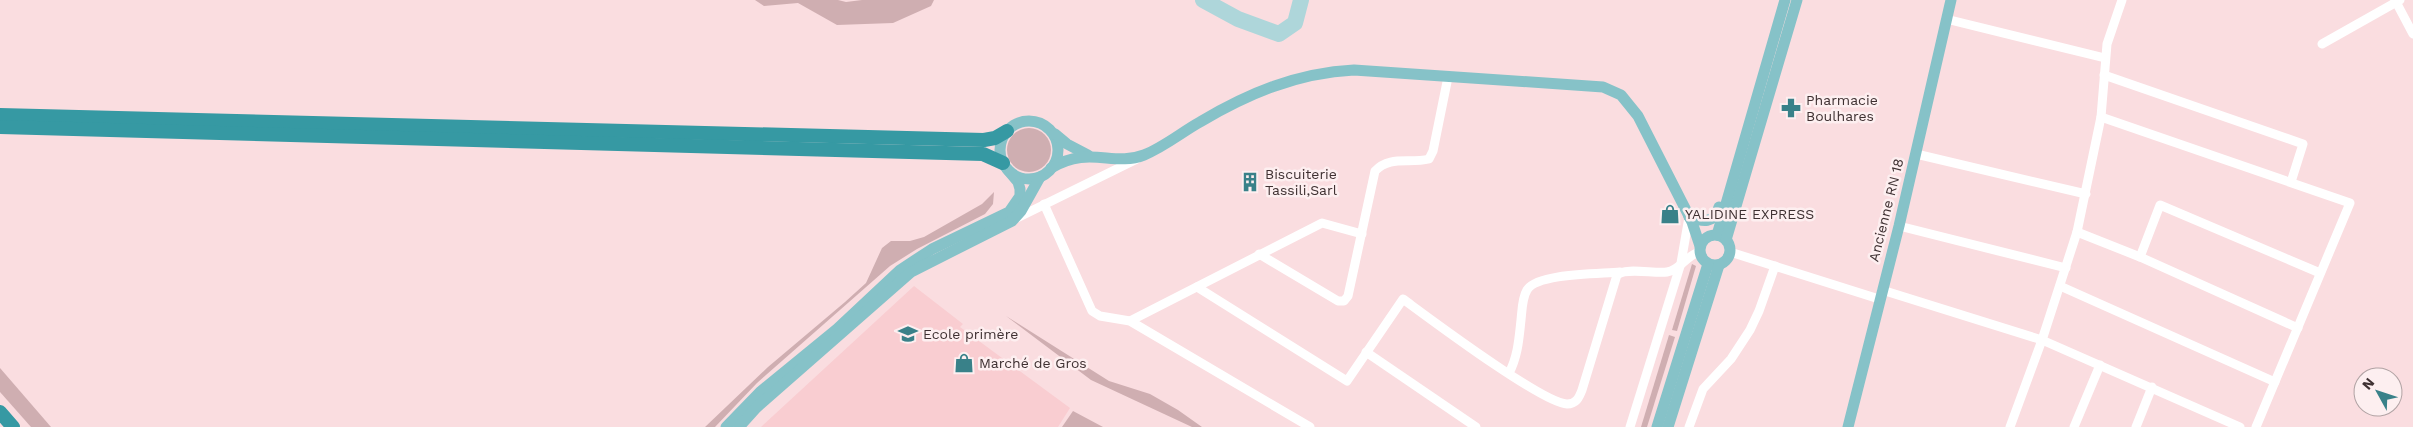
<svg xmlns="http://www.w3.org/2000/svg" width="2413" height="427" font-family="'Work Sans',sans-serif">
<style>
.built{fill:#f9cdd1}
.green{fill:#cfaeb1}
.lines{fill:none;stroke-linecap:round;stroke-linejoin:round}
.river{stroke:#aed6da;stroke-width:16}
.minor{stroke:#fff;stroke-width:9}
.major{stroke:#86c2c8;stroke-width:11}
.highway{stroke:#3699a3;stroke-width:14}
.labels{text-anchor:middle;stroke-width:5;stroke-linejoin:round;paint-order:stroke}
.poi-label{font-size:14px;fill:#3f3132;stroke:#fdeff0;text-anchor:start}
.street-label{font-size:14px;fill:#3f3132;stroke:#fdeff0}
</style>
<rect width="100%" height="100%" fill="#fadde0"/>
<!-- built -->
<polygon class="built" points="914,286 963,324 960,327 1070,408 1058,427 761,427"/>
<!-- green -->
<g class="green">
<polygon points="755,0 838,0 846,2 862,0 934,0 931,6 893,23 837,25 798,3 764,6"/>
<circle cx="1029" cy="150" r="22"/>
<polygon points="994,192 993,204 985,214 917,249 890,266 757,383 715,427 705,427 768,367 845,302 866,283 882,248 891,241 910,241 924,237 982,204"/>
<polygon points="1692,264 1696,266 1677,331 1672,330"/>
<polygon points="1006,316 1109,381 1150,394 1178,410 1202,427 1192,427 1091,380"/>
<polygon points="1669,335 1675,337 1647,427 1641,427"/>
<polygon points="0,368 51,427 31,427 0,392"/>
<polygon points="1073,411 1103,427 1062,427"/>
</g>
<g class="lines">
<!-- river -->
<polyline class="river" points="1203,0 1238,19 1279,34 1295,23 1301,0"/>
<!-- minor -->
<g class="minor">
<polyline points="2395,0 2413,34"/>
<polyline points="1946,19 2105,58"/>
<polyline points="2322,44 2400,0"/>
<polyline points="2104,75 2303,144 2291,182"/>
<polyline points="2101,117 2350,203 2256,427"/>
<polyline points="1916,154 2086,194"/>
<polyline points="1044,204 1092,311 1100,316 1130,321 1310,427"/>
<polyline points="1017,218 1137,159"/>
<polyline points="1899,226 2066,268"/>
<polyline points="2077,232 2140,257 2298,328"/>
<polyline points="1730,252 1879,299"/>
<path d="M 1259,254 L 1338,301 L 1344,301 L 1348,296 L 1375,171 C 1390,155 1409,164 1429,159 L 1433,151 L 1448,77"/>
<polyline points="2140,257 2160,205 2320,273"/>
<polyline points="2060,286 2275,382"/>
<path d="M 1197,287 L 1347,381 L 1403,299 C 1429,318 1542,403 1567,404 C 1576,404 1579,398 1582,390 L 1617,275 C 1625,267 1655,274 1667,272 C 1680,270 1686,256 1699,252"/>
<polyline points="1882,290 2042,340 2240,427"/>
<polyline points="1130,321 1322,223 1362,234"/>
<polyline points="1366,352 1476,427"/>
<path d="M 1509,373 C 1518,356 1519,338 1521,320 C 1522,311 1522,298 1527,290 C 1537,273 1600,274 1620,272"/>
<polyline points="1630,427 1681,263 1689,217"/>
<polyline points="1689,427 1703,389 1731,359 1750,330 1759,311 1775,266"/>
<polyline points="2010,427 2042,340 2077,232 2101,117 2107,44 2122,0"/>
<polyline points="2074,427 2100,365"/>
<polyline points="2136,427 2152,387"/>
</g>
<!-- major -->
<g class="major">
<circle cx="1029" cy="150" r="29"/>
<polyline points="1055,134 1067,144 1088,155"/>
<path d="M 1051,168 C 1089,145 1113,167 1144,155 C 1164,147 1182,132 1200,122 C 1249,93 1297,73 1354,70 L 1603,87 L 1621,95 L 1638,116 L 1692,222 L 1700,246"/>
<path d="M 1689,217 C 1703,222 1714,224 1719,207"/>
<circle cx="1715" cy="250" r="15"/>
<polyline points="1717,235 1785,0"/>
<polyline points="1726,240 1797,0"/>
<polyline points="726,427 760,392 837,329 900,270 932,249 1009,212 1020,196 1020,189 1018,182 1007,169"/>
<polyline points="739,427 756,408 911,272 1012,221 1021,211 1040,177"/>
<polyline points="1657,427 1708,264"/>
<polyline points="1668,427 1719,265"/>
<polyline points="1848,427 1899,226 1951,0"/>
</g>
<!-- highway -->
<g class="highway">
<polyline points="0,115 984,140 995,138 1007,131"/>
<polyline points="0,127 983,154 1003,163"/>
<polyline points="0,412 13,427"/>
</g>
</g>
<!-- icons -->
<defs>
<symbol id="pharmacy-bare" viewBox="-9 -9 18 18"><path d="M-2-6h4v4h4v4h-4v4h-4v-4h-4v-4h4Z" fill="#398189" stroke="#fdeff0" stroke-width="2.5" paint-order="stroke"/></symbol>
<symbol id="building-bare" viewBox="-9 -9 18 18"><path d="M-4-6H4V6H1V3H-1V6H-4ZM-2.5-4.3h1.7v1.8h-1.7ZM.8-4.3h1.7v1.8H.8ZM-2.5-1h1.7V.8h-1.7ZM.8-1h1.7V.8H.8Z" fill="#398189" stroke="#fdeff0" stroke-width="2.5" paint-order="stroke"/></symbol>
<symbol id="shop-bare" viewBox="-9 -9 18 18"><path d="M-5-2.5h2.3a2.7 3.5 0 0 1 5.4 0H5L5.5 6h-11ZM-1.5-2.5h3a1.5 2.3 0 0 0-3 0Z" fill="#398189" stroke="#fdeff0" stroke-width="2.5" paint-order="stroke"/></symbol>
<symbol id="school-bare" viewBox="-9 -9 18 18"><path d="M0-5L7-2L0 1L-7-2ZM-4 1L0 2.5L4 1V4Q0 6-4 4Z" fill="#398189" stroke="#fdeff0" stroke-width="2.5" paint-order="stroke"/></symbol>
</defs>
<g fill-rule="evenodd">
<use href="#pharmacy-bare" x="1777" y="94" width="28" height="28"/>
<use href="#building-bare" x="1236" y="168" width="28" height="28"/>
<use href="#shop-bare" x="1656" y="200" width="28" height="28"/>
<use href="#school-bare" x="894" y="320" width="28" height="28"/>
<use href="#shop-bare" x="950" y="349" width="28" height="28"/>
</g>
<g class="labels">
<!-- poi labels -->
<g class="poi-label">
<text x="1806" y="105">Pharmacie<tspan x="1806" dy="16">Boulhares</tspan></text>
<text x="1265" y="179">Biscuiterie<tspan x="1265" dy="16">Tassili,Sarl</tspan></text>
<text x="1685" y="219">YALIDINE EXPRESS</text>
<text x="923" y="339">Ecole primère</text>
<text x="979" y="368">Marché de Gros</text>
</g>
<!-- street labels -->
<g class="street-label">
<text transform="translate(1886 210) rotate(-76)" y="5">Ancienne RN 18</text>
</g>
</g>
<!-- north arrow -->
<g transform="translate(2378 392) rotate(310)"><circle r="24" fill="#fdeff0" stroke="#b1a3a4"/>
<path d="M0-4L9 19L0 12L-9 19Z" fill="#398189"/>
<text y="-8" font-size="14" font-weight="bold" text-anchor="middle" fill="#3f3132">N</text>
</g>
</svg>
